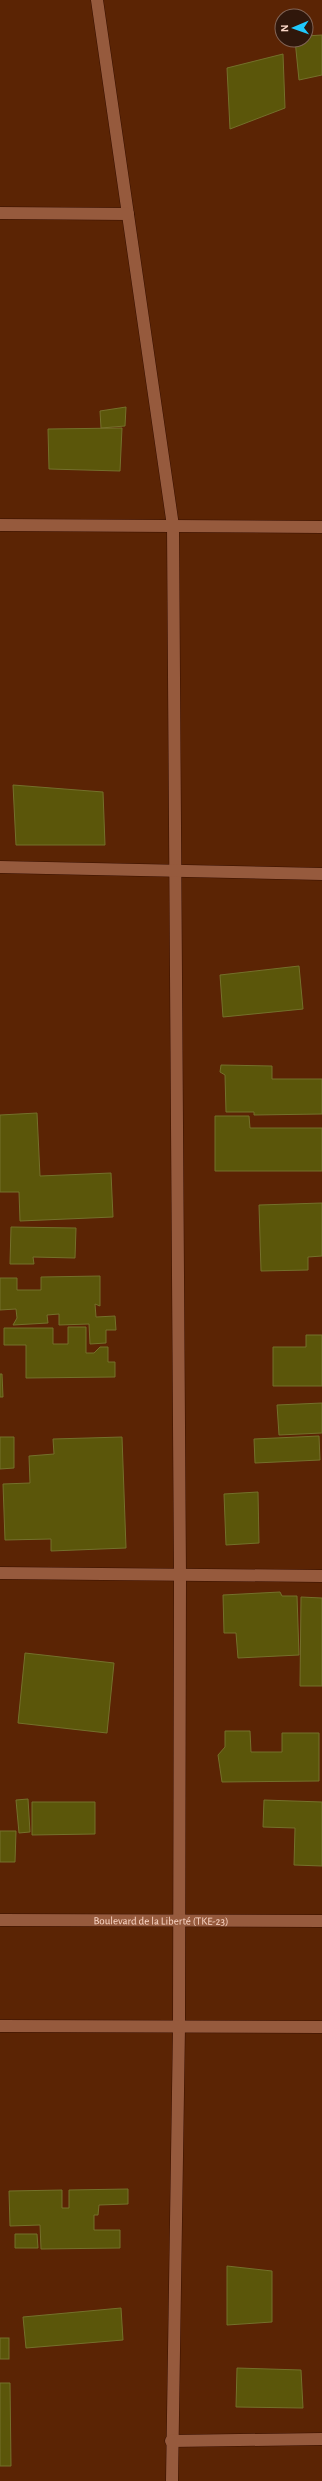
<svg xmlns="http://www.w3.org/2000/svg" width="322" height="2481" font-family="'Alegreya Sans',sans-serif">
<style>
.building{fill:#5b560a;stroke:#74702b}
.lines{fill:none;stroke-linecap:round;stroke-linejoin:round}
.minor-casing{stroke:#381000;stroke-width:13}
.minor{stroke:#965a3d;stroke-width:12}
.labels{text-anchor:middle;stroke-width:4;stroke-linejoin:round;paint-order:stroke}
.street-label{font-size:11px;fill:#fad7c7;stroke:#30170b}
</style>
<rect width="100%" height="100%" fill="#5b2404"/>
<!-- building -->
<g class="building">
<polygon points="322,35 322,75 299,80 295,40 306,40 306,36"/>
<polygon points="283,54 285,108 230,129 227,68"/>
<polygon points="126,407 125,426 101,428 100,411"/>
<polygon points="122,428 120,471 49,469 48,429"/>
<polygon points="13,785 103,792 105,845 16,845"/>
<polygon points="299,966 303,1009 223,1017 220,975"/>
<polygon points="221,1065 272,1066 272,1079 322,1079 322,1114 254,1115 254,1112 226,1112 225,1075 220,1072"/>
<polygon points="37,1113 40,1176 111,1173 113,1217 20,1221 19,1192 0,1192 0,1115"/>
<polygon points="215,1116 249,1116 250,1128 322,1128 322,1171 215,1171"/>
<polygon points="322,1203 322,1256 308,1257 308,1270 261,1271 259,1205"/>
<polygon points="11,1227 76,1228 75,1258 33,1257 34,1264 10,1264"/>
<polygon points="100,1276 100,1306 95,1304 96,1317 115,1316 116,1330 106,1330 106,1343 90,1344 89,1324 59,1325 59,1314 47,1315 48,1323 13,1325 17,1318 16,1309 0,1310 0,1278 17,1278 17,1290 41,1290 41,1277"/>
<polygon points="68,1327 86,1327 86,1353 94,1353 100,1347 108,1347 108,1362 115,1362 115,1377 26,1378 26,1345 4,1345 4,1328 53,1328 53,1344 68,1344"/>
<polygon points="306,1335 322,1335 322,1386 273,1386 273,1347 306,1347"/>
<polygon points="0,1374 2,1374 3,1397 0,1397"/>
<polygon points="322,1403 322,1433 279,1435 277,1405"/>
<polygon points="319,1436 320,1460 255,1463 254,1439"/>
<polygon points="0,1437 14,1437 14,1468 0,1469"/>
<polygon points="122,1437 126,1548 51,1551 51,1539 5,1540 3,1484 30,1483 29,1456 54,1454 53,1439"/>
<polygon points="258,1492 259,1543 226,1545 224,1494"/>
<polygon points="280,1592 282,1596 297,1596 299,1655 238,1658 236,1633 224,1633 223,1595"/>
<polygon points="301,1597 322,1598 322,1686 300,1686"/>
<polygon points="25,1653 114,1663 107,1733 18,1723"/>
<polygon points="225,1731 250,1731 251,1752 282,1752 282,1733 319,1733 319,1781 222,1782 218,1755 225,1747"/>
<polygon points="28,1799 30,1832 19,1833 16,1800"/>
<polygon points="264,1800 322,1802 322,1866 294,1865 295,1828 263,1827"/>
<polygon points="32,1802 95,1802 95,1834 32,1835"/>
<polygon points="0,1831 16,1831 15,1862 0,1862"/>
<polygon points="128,2189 128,2204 99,2205 98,2215 94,2215 94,2230 120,2230 120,2248 41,2249 40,2225 10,2226 9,2191 62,2190 62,2208 69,2208 69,2190"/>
<polygon points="15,2234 37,2234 38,2248 15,2248"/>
<polygon points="227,2266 272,2271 272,2322 227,2325"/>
<polygon points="121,2308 123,2340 26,2348 23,2317"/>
<rect x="0" y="2338" width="9" height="21"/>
<polygon points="237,2368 301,2370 303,2408 236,2407"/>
<polygon points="0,2383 10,2383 11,2466 0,2466"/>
</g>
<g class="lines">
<defs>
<g id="minor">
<polyline points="97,0 173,526 180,1575 179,2027 172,2481"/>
<polyline points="0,213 128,214"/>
<polyline points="0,525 322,527"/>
<polyline points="0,867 322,874"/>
<polyline points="0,1573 322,1576"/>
<path id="s1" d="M 0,1920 L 322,1921"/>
<polyline points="0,2026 322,2027"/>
<polyline points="171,2441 322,2439"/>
</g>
</defs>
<!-- minor casing -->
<use href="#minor" class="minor-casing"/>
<!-- minor -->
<use href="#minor" class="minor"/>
</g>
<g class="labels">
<!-- street labels -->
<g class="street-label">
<text dy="4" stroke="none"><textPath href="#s1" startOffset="161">Boulevard de la Liberté (TKE-23)</textPath></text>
</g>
</g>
<!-- north arrow -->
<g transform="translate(294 28) rotate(268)"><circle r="19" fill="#30170b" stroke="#816456"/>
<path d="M0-3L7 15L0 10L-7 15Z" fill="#20c9fd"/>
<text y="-6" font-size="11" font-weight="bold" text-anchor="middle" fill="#fad7c7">N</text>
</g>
</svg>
